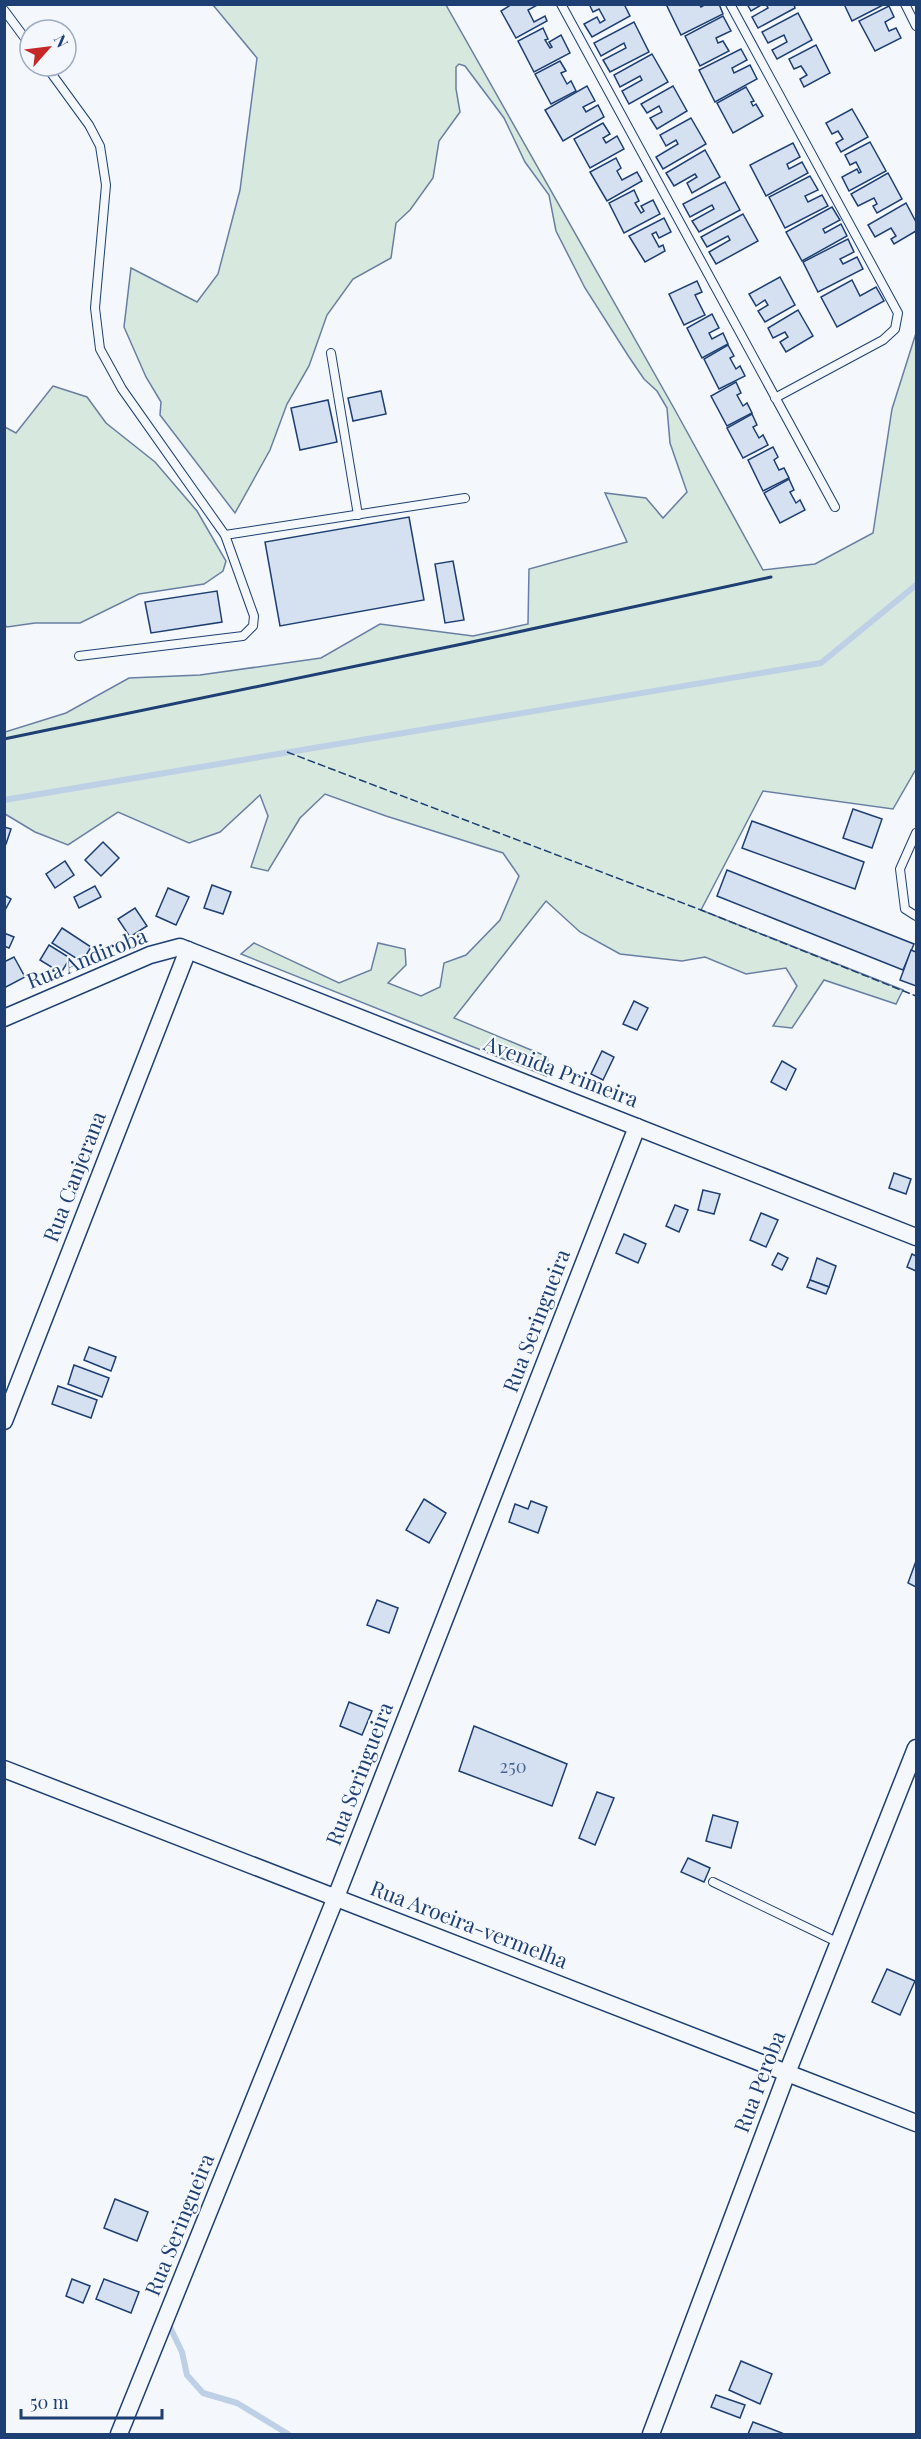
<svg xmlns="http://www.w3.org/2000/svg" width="921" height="2439" font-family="'Playfair Display',serif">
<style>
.green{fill:#d7e8df;stroke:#687fa3;stroke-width:1.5}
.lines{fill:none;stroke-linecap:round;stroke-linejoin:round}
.stream{stroke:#bed0e5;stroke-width:6}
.building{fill:#d5e0f0;stroke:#1d3f73;stroke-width:1.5}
.service-casing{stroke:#1d3f73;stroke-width:10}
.minor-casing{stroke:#1d3f73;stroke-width:19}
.service{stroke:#f4f7fb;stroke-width:8}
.minor{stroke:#f4f7fb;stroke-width:16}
.fence{stroke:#1d3f73;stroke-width:1.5;stroke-dasharray:8 3;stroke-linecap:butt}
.wall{stroke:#1d3f73;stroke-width:3}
.labels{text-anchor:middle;stroke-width:4.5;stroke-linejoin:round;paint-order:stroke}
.number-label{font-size:18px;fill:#4b6792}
.street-label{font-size:21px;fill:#1d3f73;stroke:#f4f7fb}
</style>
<rect width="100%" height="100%" fill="#f4f7fb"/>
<!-- green -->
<g class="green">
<polygon points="213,5 446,5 675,410 763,570 815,564 873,533 892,409 916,333 916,769 893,809 763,791 701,910 903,990 896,1004 824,980 792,1028 773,1026 797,986 786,968 746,974 705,957 682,961 620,954 580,932 546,901 454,1018 548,1057 546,1076 241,954 254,943 339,983 371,970 378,943 405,949 406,965 388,983 421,996 440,987 444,963 466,955 500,920 519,876 503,853 386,816 325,794 300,818 268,871 251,867 268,816 260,795 220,832 189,843 118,812 68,845 35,832 5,814 5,732 66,713 129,678 200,675 321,658 380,624 473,636 528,624 529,569 627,542 605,493 646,498 663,518 687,492 670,443 667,408 657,391 644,379 629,357 585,288 556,231 549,195 525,162 504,118 465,66 459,64 456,67 456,89 460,112 439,141 433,178 410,210 396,223 391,258 353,279 327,315 309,366 287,404 270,450 235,513 160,415 161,402 146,377 124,327 131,268 197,302 218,274 240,190 257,58"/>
<polygon points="53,386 87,397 106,423 155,462 197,511 226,561 223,571 204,584 139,594 80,623 35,623 7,627 5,625 5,427 16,433"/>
</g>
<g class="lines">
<!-- stream -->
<g class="stream">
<polyline points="4,800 821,663 916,585"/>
<polyline points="168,2323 182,2352 187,2375 203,2393 237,2403 288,2434"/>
</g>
</g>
<!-- building -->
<g class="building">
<polygon points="512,4 539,4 528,10 534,22 545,16 547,21 516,38 501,11"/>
<polygon points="589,4 624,4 630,16 592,37 584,24 597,17 600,23 605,20 599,9 593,12"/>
<polygon points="666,4 699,4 701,7 706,4 719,4 723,14 681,35"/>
<polygon points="747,4 763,4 751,11"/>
<polygon points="766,4 794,4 795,8 758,28 752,17 768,8"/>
<polygon points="844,4 885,4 852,21"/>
<polygon points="889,6 894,17 885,22 889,31 896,28 901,38 875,51 859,21"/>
<polygon points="798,13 812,40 777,59 772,50 787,42 784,35 768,43 762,32"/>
<polygon points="723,16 731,31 716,38 718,43 723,41 729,51 700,66 685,36"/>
<polygon points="634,22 649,52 610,72 603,60 626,48 624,43 601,56 594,43"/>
<polygon points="543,28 548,39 545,40 550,48 552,47 549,42 561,35 570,53 534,72 518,41"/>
<polygon points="816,45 830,73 804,87 800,79 807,75 801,66 794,69 789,59"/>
<polygon points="741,49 747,60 732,68 734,73 750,65 757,79 715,102 699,70"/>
<polygon points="652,54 668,82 629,104 622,91 642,80 640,76 620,87 614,75"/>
<polygon points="560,61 566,71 561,73 567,84 571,81 576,91 551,104 535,74"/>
<polygon points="587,86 595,101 583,107 586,112 598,105 604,117 563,141 545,110"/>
<polygon points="673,86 687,111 657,129 650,118 662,112 659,106 647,113 641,104"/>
<polygon points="746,87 754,101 751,102 753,106 756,104 763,116 733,133 717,103"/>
<polygon points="852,109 868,137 841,152 836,143 843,139 838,131 832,134 826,123"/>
<polygon points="691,118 706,144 663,169 656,157 678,144 676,140 666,146 660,135"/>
<polygon points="603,123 610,134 603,138 606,143 617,136 624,149 590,168 574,139"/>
<polygon points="870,142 886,171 849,191 842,177 857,169 859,173 861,172 856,162 850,165 845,155"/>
<polygon points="793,143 800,157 787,164 789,169 802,162 808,173 766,196 750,165"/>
<polygon points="705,150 720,177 692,193 687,183 697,177 695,174 674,186 666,173"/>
<polygon points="616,158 621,168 617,171 622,180 637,172 642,181 607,201 590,172"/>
<polygon points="888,173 902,199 877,213 873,206 877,204 874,198 858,206 851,194"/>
<polygon points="810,176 818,190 805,196 808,202 822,195 828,206 785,228 769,197"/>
<polygon points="725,182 740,210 699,232 692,221 714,209 712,205 690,217 683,204"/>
<polygon points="634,190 639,201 635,203 641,213 644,211 641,206 653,200 660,214 624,233 609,203"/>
<polygon points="906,203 916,222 916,231 894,244 891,239 896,236 891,228 875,237 868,225"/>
<polygon points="832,207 840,220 823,229 825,233 841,224 847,236 802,261 786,232"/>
<polygon points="743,214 758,241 716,264 709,252 730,240 728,236 707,247 701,237"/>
<polygon points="664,218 671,232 659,238 656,232 652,234 659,247 663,245 665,251 645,262 629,236"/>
<polygon points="848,239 854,252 840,259 843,264 857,257 863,269 818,292 803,262"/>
<polygon points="780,277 795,305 765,322 758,311 768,305 765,300 756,306 749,294"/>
<polygon points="852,280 860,296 876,287 884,301 837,327 821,297"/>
<polygon points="697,281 702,292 695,295 705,315 684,325 669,294"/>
<polygon points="798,310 813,336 786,352 780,342 788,337 785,332 773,338 768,328"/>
<polygon points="712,314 719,328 709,333 712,339 723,333 728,344 702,358 687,328"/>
<polygon points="728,345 734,356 730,358 736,369 740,366 745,376 719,389 704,359"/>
<polygon points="736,382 741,393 737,395 743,406 747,403 752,413 727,426 711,396"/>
<polygon points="381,391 386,414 353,421 348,398"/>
<polygon points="328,400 337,442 300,450 291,408"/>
<polygon points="752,414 757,425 753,427 759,438 763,435 768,445 743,458 727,428"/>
<polygon points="773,447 778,457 774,460 779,470 784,468 789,478 763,491 748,460"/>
<polygon points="789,479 794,490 790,492 796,503 800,500 805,510 780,523 764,493"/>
<polygon points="409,517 424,600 280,626 265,542"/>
<polygon points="453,561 464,620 445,623 435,564"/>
<polygon points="217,591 222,622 151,633 145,602"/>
<polygon points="853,809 882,819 872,848 843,838"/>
<polygon points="752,821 864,862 855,889 742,848"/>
<polygon points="4,827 11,829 6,844 4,844"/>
<polygon points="103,842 119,858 101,876 85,860"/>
<polygon points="65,861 74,875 55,888 46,874"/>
<polygon points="727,870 914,944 903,970 717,896"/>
<polygon points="212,885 231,892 223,914 204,908"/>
<polygon points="95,886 101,897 79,908 74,897"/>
<polygon points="168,888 189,897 176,925 156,916"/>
<polygon points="4,895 11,899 4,912"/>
<polygon points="135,908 147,926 130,937 118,919"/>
<polygon points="62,928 91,947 82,962 52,943"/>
<polygon points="4,933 14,937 9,948 4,946"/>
<polygon points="49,945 70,958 61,973 40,960"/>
<polygon points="911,950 916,952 916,986 900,980"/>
<polygon points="14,957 25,977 4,988 4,962"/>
<polygon points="634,1001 648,1008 637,1030 623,1024"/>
<polygon points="602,1051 614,1057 603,1080 591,1074"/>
<polygon points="782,1061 796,1069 786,1090 771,1082"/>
<polygon points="894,1173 911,1179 906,1194 889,1188"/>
<polygon points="703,1190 720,1194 714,1214 698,1210"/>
<polygon points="675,1205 688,1210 679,1232 666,1226"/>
<polygon points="761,1213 778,1220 766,1247 750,1240"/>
<polygon points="624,1234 646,1244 638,1263 616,1253"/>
<polygon points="778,1253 788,1258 782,1270 772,1265"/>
<polygon points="912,1254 916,1256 916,1271 907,1267"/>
<polygon points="817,1258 836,1266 829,1287 810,1280"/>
<polygon points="810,1280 829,1287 826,1294 807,1287"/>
<polygon points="89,1347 116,1357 111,1371 84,1360"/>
<polygon points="74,1365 109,1378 102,1397 68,1384"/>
<polygon points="58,1386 97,1400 91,1418 52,1404"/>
<polygon points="424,1499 446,1513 429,1543 406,1530"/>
<polygon points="531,1501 547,1507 538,1533 509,1522 515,1504 528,1509"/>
<polygon points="916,1561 916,1587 908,1583"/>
<polygon points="377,1600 398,1608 389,1633 367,1625"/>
<polygon points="349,1702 372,1711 362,1735 340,1726"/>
<polygon points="474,1726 567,1764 552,1806 459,1771"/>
<polygon points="597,1792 614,1798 595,1845 579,1838"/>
<polygon points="713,1815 738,1822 731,1848 706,1841"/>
<polygon points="688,1858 710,1868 704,1882 681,1872"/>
<polygon points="887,1969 915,1981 900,2015 872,2002"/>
<polygon points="115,2199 148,2212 137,2241 104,2228"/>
<polygon points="72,2279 90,2286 83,2303 66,2296"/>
<polygon points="104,2279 139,2292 131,2313 96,2299"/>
<polygon points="741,2361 772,2374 760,2404 729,2390"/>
<polygon points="716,2395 745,2405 740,2418 711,2407"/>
<polygon points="753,2422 782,2433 781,2434 748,2434"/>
</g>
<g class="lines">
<defs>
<g id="service">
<polyline points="561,4 835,507"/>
<polyline points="730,4 898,313 895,329 883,340 775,398"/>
<polyline points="905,4 916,26"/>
<polyline points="4,10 30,45"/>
<polyline points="46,66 89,125 100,146 106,185 95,308 100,349 122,389 225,535 254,616 253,626 243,636 79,656"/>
<polyline points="331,353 358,515"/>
<polyline points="225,535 465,498"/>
<polyline points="916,833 900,869 905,909 916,916"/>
<polyline points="713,1882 839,1943"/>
</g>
<g id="minor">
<polyline points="4,1018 150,955 180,947 916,1237"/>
<polyline points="4,1421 188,950"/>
<polyline points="4,1769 916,2123"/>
<polyline points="119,2434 336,1897 637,1127"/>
<polyline points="651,2434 787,2073 916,1748"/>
</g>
</defs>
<!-- service casing -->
<use href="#service" class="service-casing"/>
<!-- minor casing -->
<use href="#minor" class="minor-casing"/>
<!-- service -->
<use href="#service" class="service"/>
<!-- minor -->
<use href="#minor" class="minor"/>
<!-- fence -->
<polyline class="fence" points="287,752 701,910 916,996"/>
<!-- wall -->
<polyline class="wall" points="4,739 467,643 771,577"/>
</g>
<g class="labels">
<!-- number labels -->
<g class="number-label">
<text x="513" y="1773">250</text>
</g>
<!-- street labels -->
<g class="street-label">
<text transform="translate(87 959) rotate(-22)" y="7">Rua Andiroba</text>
<text transform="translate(561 1072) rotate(21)" y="7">Avenida Primeira</text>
<text transform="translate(75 1177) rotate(-69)" y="7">Rua Canjerana</text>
<text transform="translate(537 1321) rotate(-69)" y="7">Rua Seringueira</text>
<text transform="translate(360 1774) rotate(-69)" y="7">Rua Seringueira</text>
<text transform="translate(469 1925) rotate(21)" y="7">Rua Aroeira-vermelha</text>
<text transform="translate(760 2082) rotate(-69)" y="7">Rua Peroba</text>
<text transform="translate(180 2225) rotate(-68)" y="7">Rua Seringueira</text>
</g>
</g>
<!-- border -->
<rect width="921" height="2439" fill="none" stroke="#1d3f73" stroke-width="12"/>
<!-- north arrow -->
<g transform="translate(48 48) rotate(62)"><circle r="28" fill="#f4f7fb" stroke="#9eadc5" stroke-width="1.5"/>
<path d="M0-4.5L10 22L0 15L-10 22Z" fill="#c62828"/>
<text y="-9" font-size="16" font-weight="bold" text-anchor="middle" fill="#1d3f73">N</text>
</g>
<!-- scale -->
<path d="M21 2409v9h141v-9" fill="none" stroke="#1d3f73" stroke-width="3"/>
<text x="30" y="2409" font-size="18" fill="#1d3f73" stroke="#f4f7fb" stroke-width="4.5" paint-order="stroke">50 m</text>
</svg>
